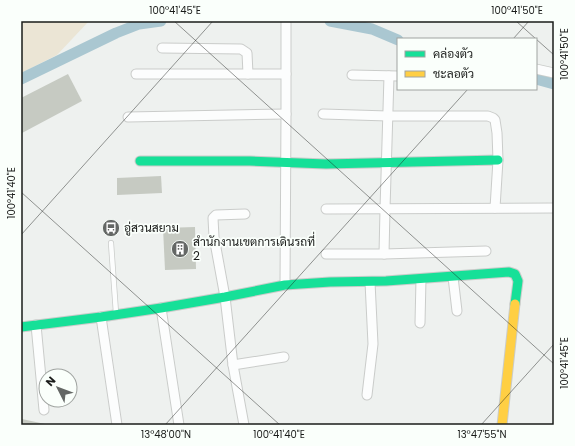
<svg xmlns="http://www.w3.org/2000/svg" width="575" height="446" font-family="Poppins,Sarabun,sans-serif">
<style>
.green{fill:#ebe5d5}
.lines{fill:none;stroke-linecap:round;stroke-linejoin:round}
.canal{stroke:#aac7d1;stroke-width:11}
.building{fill:#c6cac2}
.lane-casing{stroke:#caccca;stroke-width:6}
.street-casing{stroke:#caccca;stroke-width:11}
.fast-casing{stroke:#caccca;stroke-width:11}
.slow-casing{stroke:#caccca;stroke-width:11}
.lane{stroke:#fcfdfd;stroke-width:4.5}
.street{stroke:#fcfdfd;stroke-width:9}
.fast{stroke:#16e098;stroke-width:9}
.slow{stroke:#ffcf43;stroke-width:9}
.ticks{fill:none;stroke:#1a1c1a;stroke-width:1;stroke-opacity:0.45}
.labels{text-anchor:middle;stroke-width:3.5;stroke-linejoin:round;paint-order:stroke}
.poi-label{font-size:12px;fill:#1a1c1a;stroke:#fafffb;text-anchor:start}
.neatline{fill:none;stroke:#1a1c1a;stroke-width:1.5}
.ticks-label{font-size:10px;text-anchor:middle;fill:#1a1c1a}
</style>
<rect width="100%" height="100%" fill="#eef1ef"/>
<!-- green -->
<polygon class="green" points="21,21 89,21 57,55 21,73"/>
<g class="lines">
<!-- canal -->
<g class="canal">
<polyline points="330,21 372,29 398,40"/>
<polyline points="21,79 116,33 139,24 161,21"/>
<polyline points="536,79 554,84"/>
</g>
</g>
<!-- building -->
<g class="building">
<polygon points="68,74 82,101 22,133 21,131 21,98"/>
<polygon points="161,176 162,193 117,195 117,178"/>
<polygon points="195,227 196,269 165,270 163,228"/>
<polygon points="22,419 45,424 45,425 21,425"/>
</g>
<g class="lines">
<defs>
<polyline id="lane" points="111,243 116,313"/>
<g id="street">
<polyline points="162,48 241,49 247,53 248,74"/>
<polyline points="536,69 554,73"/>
<polyline points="136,74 286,74"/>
<polyline points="352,75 398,76"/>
<polyline points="323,114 388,116 488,116 493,118 495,120 497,133 498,160 495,208"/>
<polyline points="128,117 286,114"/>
<polyline points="326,209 554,208"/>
<polyline points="326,254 384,254 486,251"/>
<polyline points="384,254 385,209 389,76"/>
<polyline points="453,277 457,311"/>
<polyline points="285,285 286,114 286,23"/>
<polyline points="161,308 179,425"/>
<polyline points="101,317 117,425"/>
<polyline points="420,323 421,279"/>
<polyline points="36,325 44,410"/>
<polyline points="233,365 284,357"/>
<polyline points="367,395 373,344 370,282"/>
<polyline points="244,425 233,365 225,297 214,237 213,218 216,215 245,214"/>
</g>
<g id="fast">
<polyline points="140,161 250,161 326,164 498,160"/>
<polyline points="21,327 101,317 161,308 225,297 285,285 330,282 386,281 509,272 515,274 518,281 515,304"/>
</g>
<polyline id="slow" points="502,425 515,304"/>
</defs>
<!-- lane casing -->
<use href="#lane" class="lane-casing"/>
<!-- street casing -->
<use href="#street" class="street-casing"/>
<!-- fast casing -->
<use href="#fast" class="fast-casing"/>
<!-- slow casing -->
<use href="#slow" class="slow-casing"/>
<!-- lane -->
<use href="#lane" class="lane"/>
<!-- street -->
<use href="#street" class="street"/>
<!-- fast -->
<use href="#fast" class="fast"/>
<!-- slow -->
<use href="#slow" class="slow"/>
</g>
<!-- ticks -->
<path class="ticks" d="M 174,21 L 554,364M 516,21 L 536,39M 513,39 L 529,21M 536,39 L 554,55M 21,192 L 280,425M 21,235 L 213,21M 165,425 L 468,89M 481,425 L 554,344"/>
<!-- icons -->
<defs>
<symbol id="bus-disc" viewBox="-11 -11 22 22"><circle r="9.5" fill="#646765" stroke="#fafffb"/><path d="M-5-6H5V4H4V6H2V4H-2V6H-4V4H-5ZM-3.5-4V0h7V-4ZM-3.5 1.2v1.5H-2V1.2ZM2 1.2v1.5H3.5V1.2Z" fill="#fff"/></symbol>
<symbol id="building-disc" viewBox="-11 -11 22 22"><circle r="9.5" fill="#646765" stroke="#fafffb"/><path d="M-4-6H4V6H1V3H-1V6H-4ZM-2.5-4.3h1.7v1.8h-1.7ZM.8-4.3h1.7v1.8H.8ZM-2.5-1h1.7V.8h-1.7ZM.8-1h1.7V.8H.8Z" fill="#fff"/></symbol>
</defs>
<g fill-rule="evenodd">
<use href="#bus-disc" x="101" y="218" width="20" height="20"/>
<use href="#building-disc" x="170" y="239" width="20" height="20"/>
</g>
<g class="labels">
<!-- poi labels -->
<g class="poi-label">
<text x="124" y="232">อู่สวนสยาม</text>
<text x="193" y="246">สำนักงานเขตการเดินรถที่<tspan x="193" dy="14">2</tspan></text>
</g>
</g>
<!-- border -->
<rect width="575" height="446" fill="none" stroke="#fafffb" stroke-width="44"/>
<!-- legend -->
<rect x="397" y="38" width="140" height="52" fill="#fafffb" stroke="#a0a4a1"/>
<rect x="405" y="51" width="20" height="6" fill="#16e098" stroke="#a0a4a1"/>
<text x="433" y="58" font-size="12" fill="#1a1c1a">คล่องตัว</text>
<rect x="405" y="71" width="20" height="6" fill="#ffcf43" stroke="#a0a4a1"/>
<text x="433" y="78" font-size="12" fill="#1a1c1a">ชะลอตัว</text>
<!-- north arrow -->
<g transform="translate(58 388) rotate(312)"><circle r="19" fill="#fafffb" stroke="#a0a4a1"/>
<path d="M0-3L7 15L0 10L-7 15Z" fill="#646765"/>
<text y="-6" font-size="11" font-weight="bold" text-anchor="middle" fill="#1a1c1a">N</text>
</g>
<rect x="22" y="22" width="531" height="402" class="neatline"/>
<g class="ticks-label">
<text x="175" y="14">100°41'45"E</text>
<text x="517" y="14">100°41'50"E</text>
<text transform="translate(564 54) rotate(-90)" y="4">100°41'50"E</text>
<text transform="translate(11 193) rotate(-90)" y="4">100°41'40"E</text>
<text transform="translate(564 363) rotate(-90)" y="4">100°41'45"E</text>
<text x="166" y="438">13°48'00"N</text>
<text x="279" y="438">100°41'40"E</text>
<text x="482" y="438">13°47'55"N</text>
</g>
</svg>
